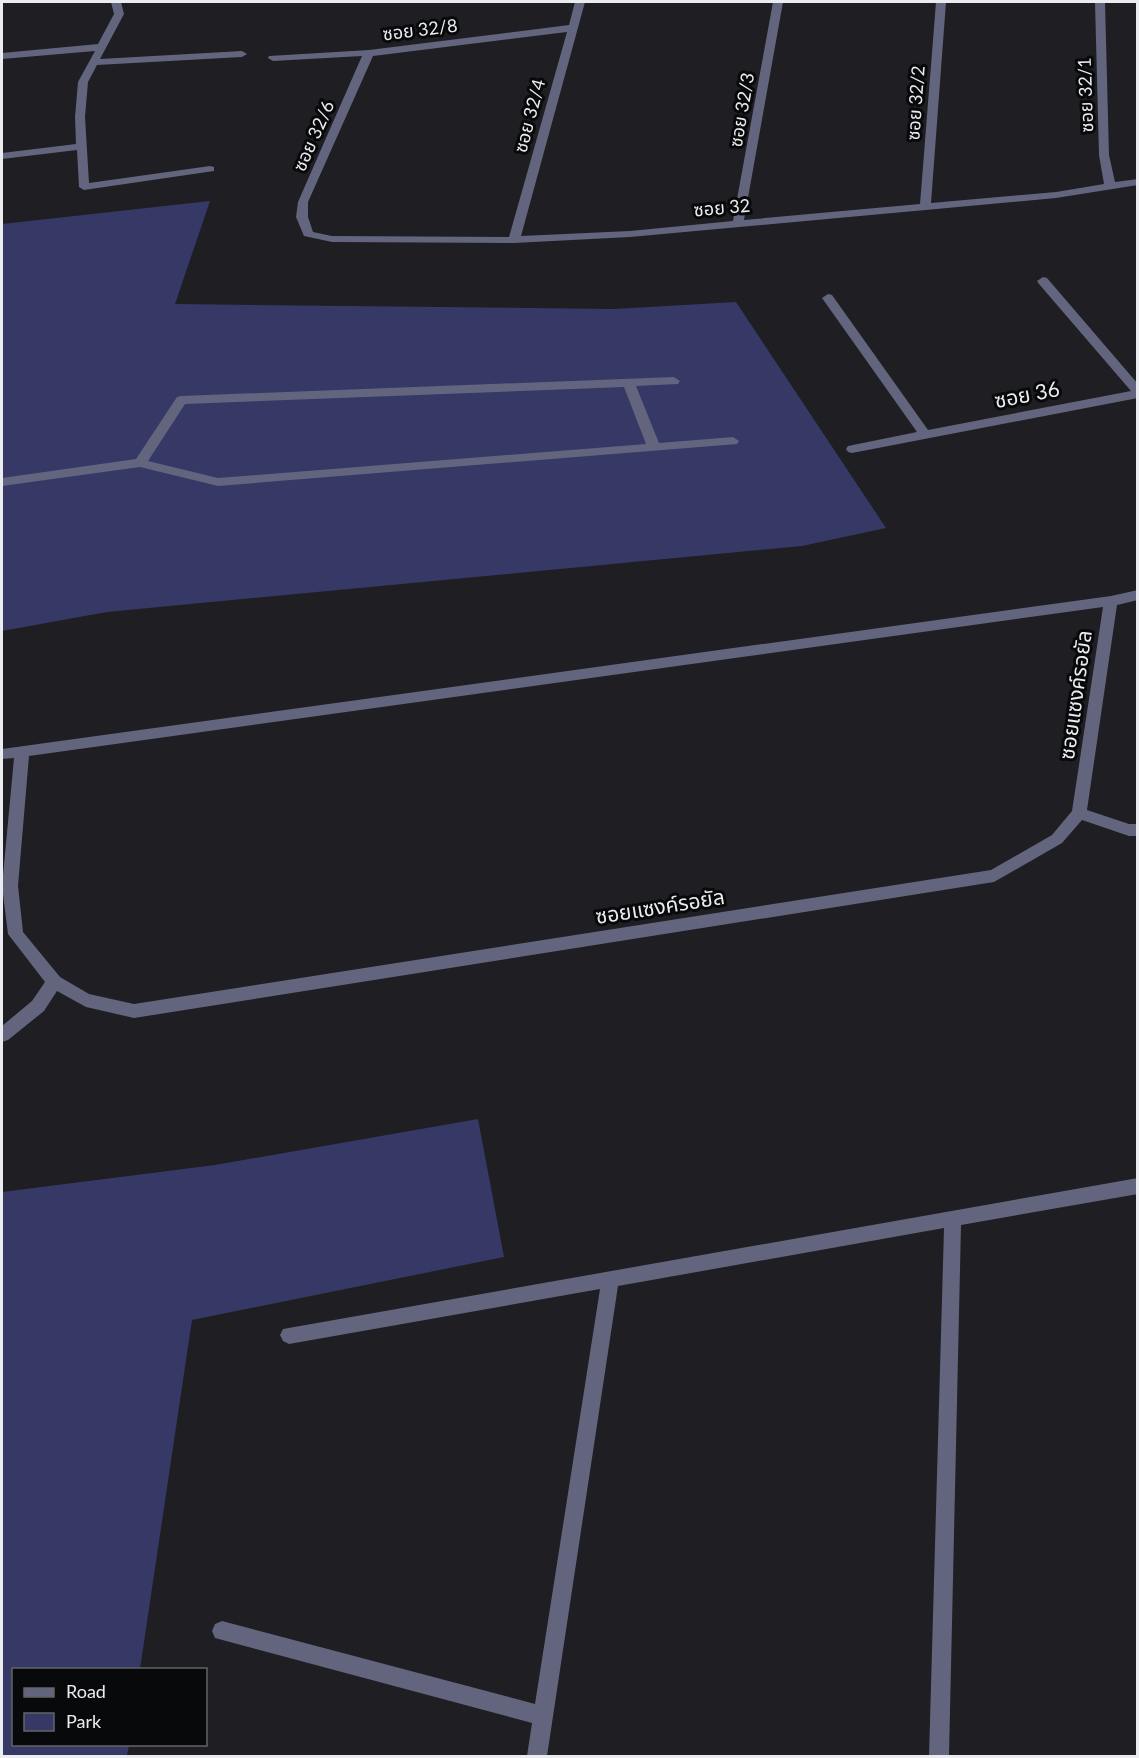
<svg xmlns="http://www.w3.org/2000/svg" width="1139" height="1758" font-family="Lato,'Noto Sans Thai',sans-serif">
<style>
.green{fill:#363866}
.lines{fill:none;stroke-linecap:round;stroke-linejoin:round}
.minor{fill:#62657d;fill-rule:evenodd}
.labels{text-anchor:middle;stroke-width:6;stroke-linejoin:round;paint-order:stroke}
.far-street-label{font-size:18px;fill:#ebecef;stroke:#08090b}
.street-label{font-size:21px;fill:#ebecef;stroke:#08090b}
</style>
<rect width="100%" height="100%" fill="#1e1e23"/>
<!-- green -->
<g class="green">
<polygon points="210,201 175,304 614,309 736,302 886,528 802,546 107,612 2,631 2,224"/>
<polygon points="478,1119 504,1257 192,1320 140,1669 14,1670 14,1744 129,1745 127,1756 2,1756 2,1192 215,1165"/>
</g>
<g class="lines">
<!-- minor -->
<g class="minor">
<polygon points="111,2 121,2 124,14 100,59 242,51 247,54 242,57 97,65 88,82 85,117 89,183 210,166 214,167 214,171 84,190 79,187 77,150 2,159 2,153 76,144 75,117 78,82 95,51 2,59 2,53 98,44 114,14"/>
<path d="M 575,2 L 585,2 L 521,236 L 630,231 L 733,221 L 773,2 L 783,2 L 744,220 L 920,204 L 936,2 L 946,2 L 931,203 L 1056,192 L 1104,184 L 1099,155 L 1095,2 L 1105,2 L 1109,155 L 1115,182 L 1138,179 L 1138,185 L 1056,198 L 630,237 L 514,243 L 332,242 L 304,236 L 296,217 L 298,202 L 362,56 L 273,61 L 268,58 L 269,56 L 369,50 L 569,25 ZM 567,32 L 509,237 L 332,236 L 313,232 L 308,217 L 308,202 L 373,56 Z"/>
<polygon points="1043,277 1047,278 1138,384 1138,398 852,453 848,452 846,449 848,446 917,432 822,298 828,294 832,295 928,430 1131,391 1039,284 1037,281"/>
<path d="M 674,377 L 680,381 L 678,384 L 636,386 L 659,443 L 733,437 L 739,441 L 737,444 L 218,486 L 140,467 L 2,486 L 2,478 L 136,459 L 177,397 L 181,396 ZM 624,387 L 646,444 L 218,478 L 148,461 L 185,404 Z"/>
<path d="M 1138,590 L 1138,600 L 1117,605 L 1087,810 L 1129,824 L 1138,824 L 1138,836 L 1129,836 L 1082,820 L 1062,843 L 994,882 L 134,1018 L 86,1007 L 57,991 L 44,1011 L 8,1040 L 2,1042 L 2,1026 L 32,1001 L 45,982 L 8,934 L 2,886 L 14,758 L 2,759 L 2,749 L 1111,596 ZM 1103,607 L 1072,811 L 1052,835 L 991,870 L 134,1004 L 89,994 L 60,977 L 23,932 L 18,886 L 29,756 Z"/>
<polygon points="1138,1178 1138,1194 961,1225 949,1756 929,1756 944,1228 618,1286 547,1756 527,1756 532,1723 215,1638 212,1631 215,1624 222,1621 535,1704 600,1289 289,1344 283,1341 280,1335 283,1329"/>
</g>
</g>
<g class="labels">
<!-- far-street labels -->
<g class="far-street-label">
<text transform="translate(420 30) rotate(-7)" y="6">ซอย 32/8</text>
<text transform="translate(1086 95) rotate(-92)" y="6">ซอย 32/1</text>
<text transform="translate(916 103) rotate(-86)" y="6">ซอย 32/2</text>
<text transform="translate(742 110) rotate(-80)" y="6">ซอย 32/3</text>
<text transform="translate(530 116) rotate(-75)" y="6">ซอย 32/4</text>
<text transform="translate(314 136) rotate(-66)" y="6">ซอย 32/6</text>
<text transform="translate(722 208) rotate(-5)" y="6">ซอย 32</text>
</g>
<!-- street labels -->
<g class="street-label">
<text transform="translate(1027 395) rotate(-11)" y="7">ซอย 36</text>
<text transform="translate(1076 695) rotate(-82)" y="7">ซอยแซงค์รอยัล</text>
<text transform="translate(660 907) rotate(-9)" y="7">ซอยแซงค์รอยัล</text>
</g>
</g>
<!-- border -->
<rect width="1139" height="1758" fill="none" stroke="#ebecef" stroke-width="6"/>
<!-- legend -->
<rect x="12" y="1668" width="195" height="78" fill="#08090b" stroke="#636466" stroke-width="1.5"/>
<rect x="24" y="1688" width="30" height="9" fill="#62657d" stroke="#636466" stroke-width="1.5"/>
<text x="66" y="1698" font-size="18" fill="#ebecef">Road</text>
<rect x="24" y="1713" width="30" height="18" fill="#363866" stroke="#636466" stroke-width="1.5"/>
<text x="66" y="1728" font-size="18" fill="#ebecef">Park</text>
</svg>
